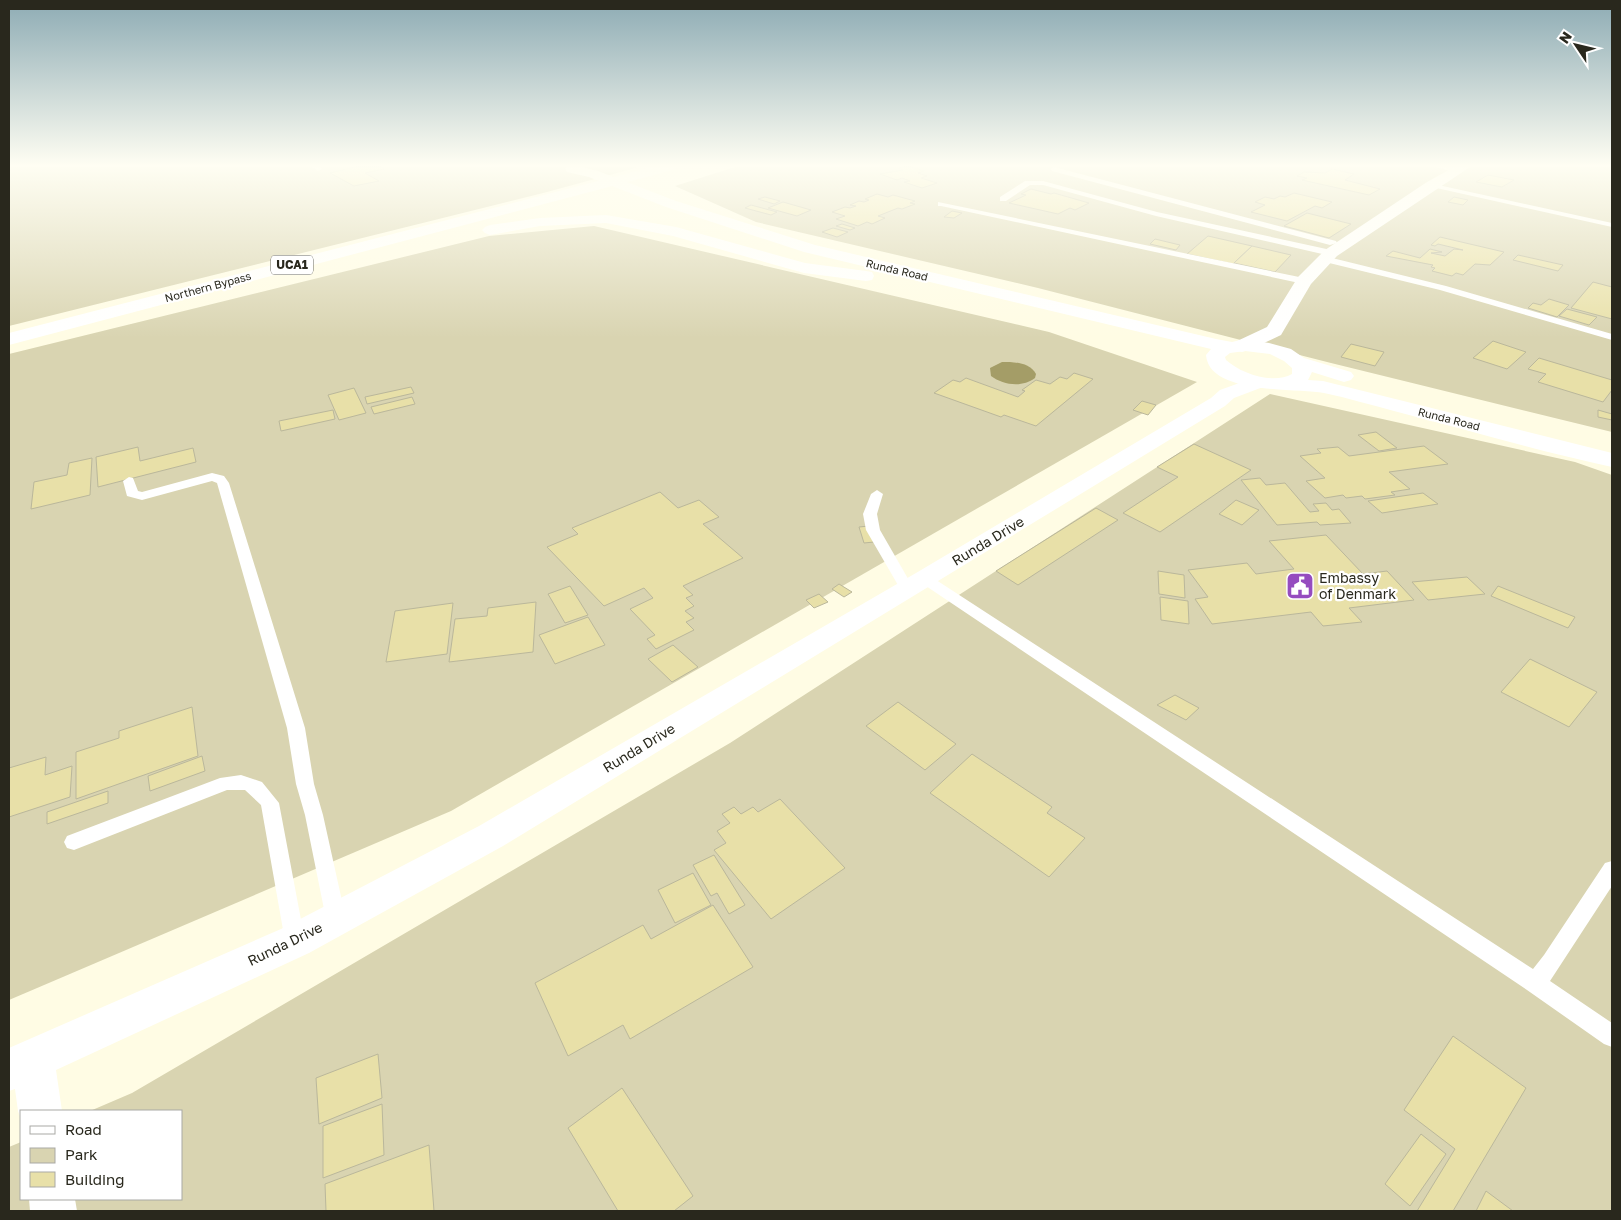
<svg xmlns="http://www.w3.org/2000/svg" width="1621" height="1220" font-family="'Golos Text',sans-serif">
<style>
.green{fill:#d9d4b1}
.water{fill:#a49d67}
.building{fill:#e8e0a8;stroke:#bab79b}
.lines{fill:none;stroke-linecap:round;stroke-linejoin:round}
.lane{fill:#fff;fill-rule:evenodd}
.street{fill:#fff;fill-rule:evenodd}
.secondary{fill:#fff;fill-rule:evenodd}
.primary{fill:#fff;fill-rule:evenodd}
.labels{text-anchor:middle;stroke-width:4.5;stroke-linejoin:round;paint-order:stroke}
.far-street-label{font-size:11px;fill:#29281d;stroke:#fff}
.shield{fill:#fff;stroke:#696861;stroke-width:1}
.shield-label{font-size:12px;font-weight:bold;fill:#29281d}
.street-label{font-size:14px;fill:#29281d;stroke:#fff}
.poi-label{font-size:14px;fill:#29281d;stroke:#fff;text-anchor:start}
</style>
<rect width="100%" height="100%" fill="#fffce4"/>
<!-- green -->
<g class="green">
<polygon points="9,167 639,167 547,192 9,326"/>
<polygon points="735,167 1612,167 1612,432 1331,363 1038,288 756,222 675,186"/>
<polygon points="594,226 1049,332 1197,382 451,811 9,1000 9,354 489,236"/>
<polygon points="1270,394 1575,462 1612,475 1612,1211 9,1211 9,1147 21,1142 21,1199 181,1199 181,1111 90,1111 132,1093 730,743"/>
</g>
<!-- water -->
<path class="water" d="M 1002,362 C 1014,362 1029,362 1036,374 L 1035,378 C 1022,388 1003,385 991,376 L 990,368 Z"/>
<!-- building -->
<g class="building">
<polygon points="355,167 381,167 384,169 365,173 379,181 354,186 330,173"/>
<polygon points="903,167 911,167 924,171 918,173 927,176 921,178 937,183 922,188 904,182 910,181 902,178 897,180 880,174 903,170 899,168"/>
<polygon points="1332,169 1354,174 1345,180 1380,189 1369,195 1302,180 1307,178 1297,176 1304,172 1325,173"/>
<polygon points="1488,175 1514,180 1502,187 1476,182"/>
<polygon points="1031,189 1051,194 1054,193 1089,203 1075,210 1070,208 1058,214 1009,203 1026,195 1021,194"/>
<polygon points="1294,193 1332,202 1322,208 1315,206 1287,221 1251,212 1265,205 1255,202 1265,197 1274,199 1280,196 1285,197"/>
<polygon points="877,194 888,197 893,195 915,201 910,203 915,204 902,209 898,208 878,216 885,218 872,224 867,222 858,226 836,219 845,216 832,212 845,207 850,208 856,206 850,205 859,201 864,202 869,200 865,199"/>
<polygon points="765,197 780,201 774,204 758,199"/>
<polygon points="1454,197 1468,200 1463,205 1448,202"/>
<polygon points="783,202 811,210 797,216 768,208"/>
<polygon points="751,205 777,212 771,215 745,208"/>
<polygon points="952,211 962,213 954,218 944,217"/>
<polygon points="1307,213 1351,224 1329,238 1284,226"/>
<polygon points="842,224 855,228 850,230 836,226"/>
<polygon points="833,228 848,232 837,237 822,232"/>
<polygon points="1208,236 1252,246 1233,264 1187,254"/>
<polygon points="1440,237 1504,252 1490,265 1475,264 1463,275 1456,273 1452,276 1432,271 1435,268 1431,267 1433,265 1386,256 1393,251 1420,258 1430,249 1442,252 1431,253 1445,256 1454,249 1463,250 1438,244 1435,246 1431,245"/>
<polygon points="1155,239 1180,245 1176,250 1150,244"/>
<polygon points="1252,246 1291,255 1275,272 1234,263"/>
<polygon points="1518,255 1563,265 1558,271 1513,260"/>
<polygon points="1593,282 1612,287 1612,319 1571,308"/>
<polygon points="1549,299 1569,305 1557,317 1528,308 1533,303 1541,305"/>
<polygon points="1567,309 1597,317 1589,325 1559,316"/>
<polygon points="1493,341 1526,352 1507,369 1473,358"/>
<polygon points="1351,344 1384,352 1375,366 1341,357"/>
<polygon points="1539,358 1612,380 1612,390 1603,402 1538,382 1546,374 1528,369"/>
<polygon points="1074,373 1093,379 1036,426 1004,415 1001,417 934,393 953,380 960,382 966,378 1018,397 1025,391 1022,390 1036,380 1050,384 1060,377 1067,379"/>
<polygon points="411,387 414,393 367,404 365,397"/>
<polygon points="354,388 366,413 339,420 328,395"/>
<polygon points="412,397 415,404 374,414 371,407"/>
<polygon points="1142,401 1156,405 1148,415 1133,410"/>
<polygon points="333,410 335,419 281,431 279,421"/>
<polygon points="1598,410 1612,414 1612,420 1598,417"/>
<polygon points="1376,432 1397,448 1379,451 1358,435"/>
<polygon points="1194,444 1251,470 1160,532 1123,513 1178,477 1157,467"/>
<polygon points="1424,446 1448,464 1389,472 1410,489 1391,492 1395,495 1365,499 1362,496 1346,498 1343,495 1325,498 1306,481 1325,478 1300,456 1321,453 1317,449 1338,447 1349,456"/>
<polygon points="138,447 140,461 193,448 196,462 98,487 96,457"/>
<polygon points="92,458 90,495 31,509 34,482 67,475 69,463"/>
<polygon points="1260,478 1266,485 1285,483 1310,512 1319,511 1313,504 1326,503 1332,510 1339,509 1351,523 1320,525 1317,522 1277,525 1241,480"/>
<polygon points="660,492 678,508 699,500 719,517 703,524 743,558 683,586 693,595 686,598 694,606 685,611 694,618 686,622 694,630 656,649 647,639 655,635 630,609 653,598 644,588 604,606 547,547 578,534 572,528"/>
<polygon points="1423,493 1438,504 1382,513 1368,501"/>
<polygon points="1236,500 1259,510 1242,525 1219,514"/>
<polygon points="1096,508 1118,520 1018,585 996,571"/>
<polygon points="869,526 874,542 864,543 859,527"/>
<polygon points="1326,535 1363,574 1387,571 1414,600 1349,608 1362,622 1323,626 1311,612 1212,624 1195,599 1208,597 1188,570 1247,563 1256,574 1294,569 1269,541"/>
<polygon points="1158,571 1184,575 1185,598 1159,594"/>
<polygon points="1467,577 1485,594 1428,600 1412,582"/>
<polygon points="839,584 852,592 844,597 832,589"/>
<polygon points="570,586 588,615 565,623 548,594"/>
<polygon points="1498,586 1575,617 1568,628 1491,596"/>
<polygon points="819,594 828,602 814,608 806,600"/>
<polygon points="1160,597 1188,601 1189,624 1161,620"/>
<polygon points="536,602 533,652 449,662 455,619 487,616 488,608"/>
<polygon points="453,603 447,654 386,662 395,611"/>
<polygon points="588,617 605,645 555,664 539,635"/>
<polygon points="673,645 698,667 672,682 648,659"/>
<polygon points="1530,659 1597,692 1569,727 1501,692"/>
<polygon points="1175,695 1199,708 1186,720 1157,705"/>
<polygon points="898,702 956,744 925,770 866,726"/>
<polygon points="192,707 198,756 76,799 76,752 119,738 119,731"/>
<polygon points="972,754 1052,807 1047,813 1085,838 1049,877 930,793"/>
<polygon points="202,756 205,771 150,791 148,776"/>
<polygon points="46,757 45,775 72,766 70,797 9,817 9,768"/>
<polygon points="108,791 108,803 47,824 47,812"/>
<polygon points="780,799 845,868 771,919 714,850 726,843 717,831 730,823 722,814 734,807 741,814 753,807 758,812"/>
<polygon points="714,855 745,905 729,914 717,893 711,896 693,865"/>
<polygon points="693,873 711,905 675,923 658,890"/>
<polygon points="713,905 753,967 630,1039 623,1025 568,1056 535,983 643,925 651,939"/>
<polygon points="1453,1036 1526,1088 1453,1211 1417,1211 1455,1149 1404,1110"/>
<polygon points="378,1054 382,1098 319,1124 316,1078"/>
<polygon points="622,1088 693,1196 674,1211 618,1211 568,1128"/>
<polygon points="382,1104 384,1155 323,1178 323,1126"/>
<polygon points="1421,1134 1446,1154 1410,1206 1385,1184"/>
<polygon points="429,1145 434,1211 326,1211 325,1184"/>
<polygon points="1486,1191 1513,1211 1476,1211"/>
</g>
<g class="lines">
<!-- lane -->
<g class="lane">
<polygon points="312,167 320,167 322,169 318,171"/>
<polygon points="1054,167 1336,241 1337,243 1330,245 1052,171 1051,169"/>
<polygon points="1436,167 1450,167 1462,171 1458,173"/>
<polygon points="1025,181 1043,181 1157,212 1331,250 1335,253 1331,256 1156,216 1043,185 1030,185 1006,201 1000,201 1000,197"/>
<polygon points="1429,183 1612,223 1612,227 1432,187 1428,185"/>
<polygon points="938,202 1304,278 1309,281 1304,284 941,206 938,206"/>
<polygon points="1324,256 1446,286 1612,334 1612,340 1440,290 1321,261 1320,259"/>
<polygon points="212,473 224,476 229,483 305,728 314,784 323,815 346,919 343,926 336,928 329,926 326,919 305,815 296,784 287,728 217,483 212,481 142,500 127,496 123,481 129,477 133,478 138,491 142,492"/>
<polygon points="877,490 883,494 877,514 880,530 914,589 912,592 902,592 866,530 863,514 871,494"/>
<polygon points="925,574 930,576 1533,969 1544,955 1605,863 1612,861 1612,886 1550,981 1612,1023 1612,1047 1604,1044 1527,990 920,582 918,579 920,576"/>
<polygon points="241,775 262,782 279,803 305,941 302,948 295,951 288,948 285,941 261,805 245,790 227,790 74,850 67,848 64,842 67,836 220,778"/>
</g>
<!-- street -->
<g class="street">
<polygon points="1454,167 1470,167 1337,256 1311,284 1281,335 1249,350 1242,352 1235,350 1233,346 1235,342 1267,327 1298,277 1325,250 1427,182"/>
<polygon points="1256,377 1263,379 1266,383 1263,387 1234,398 1225,406 503,846 309,953 56,1070 62,1111 21,1111 21,1119 18,1111 15,1089 9,1091 9,1048 281,929 479,826 916,573 1211,398 1220,390"/>
<polygon points="29,1199 75,1199 77,1211 30,1211"/>
</g>
<!-- secondary -->
<path class="secondary" d="M 567,167 L 581,167 L 598,171 L 676,201 L 815,245 L 1216,339 L 1232,342 L 1245,339 L 1269,343 L 1291,349 L 1304,358 L 1351,372 L 1354,376 L 1351,380 L 1344,382 L 1312,372 L 1308,380 L 1323,381 L 1612,453 L 1612,467 C 1539,451 1467,430 1394,411 C 1371,405 1348,398 1324,393 C 1296,388 1209,395 1206,355 L 1211,349 L 804,252 L 666,207 L 589,177 L 567,172 L 565,169 ZM 1245,351 L 1270,354 L 1284,361 L 1292,368 L 1292,374 C 1273,385 1240,373 1226,360 L 1225,357 L 1230,353 Z"/>
<!-- primary -->
<g class="primary">
<polygon points="652,167 674,167 673,170 9,345 9,333"/>
<polygon points="606,215 676,227 805,263 866,271 872,272 874,276 872,280 866,281 804,273 673,236 606,223 540,226 490,235 485,233 482,230 485,227 490,225 540,218"/>
</g>
</g>
<!-- sky -->
<linearGradient id="sky" x2="0" y2="1"><stop stop-color="#8dabb4"/><stop offset="0.49" stop-color="#fffef3"/><stop offset="1" stop-color="#fffef3" stop-opacity="0"/></linearGradient>
<rect width="1621" height="338" fill="url(#sky)"/>
<!-- icons -->
<defs>
<symbol id="civic-square" viewBox="-11 -11 22 22"><rect x="-9" y="-9" width="18" height="18" rx="4" fill="#954cbf" stroke="#fff"/><path d="M-.6-6.5H3V-4.5H.6V-3L4-1V1h2V6H-6V1h2V-1L-.6-3ZM-1.2 2.5V6h2.4V2.5Z" fill="#fff"/></symbol>
</defs>
<g fill-rule="evenodd">
<use href="#civic-square" x="1284" y="570" width="32" height="32"/>
</g>
<g class="labels">
<!-- far-street labels -->
<g class="far-street-label">
<text transform="translate(897 270) rotate(13)" y="4">Runda Road</text>
<text transform="translate(208 287) rotate(-15)" y="4">Northern Bypass</text>
<text transform="translate(1449 419) rotate(14)" y="4">Runda Road</text>
</g>
<!-- shield labels -->
<rect class="shield" x="271" y="255.5" width="42" height="19" rx="4"/>
<g class="shield-label">
<text x="292" y="269">UCA1</text>
</g>
<!-- street labels -->
<g class="street-label">
<text transform="translate(988 541) rotate(-31)" y="5">Runda Drive</text>
<text transform="translate(639 748) rotate(-31)" y="5">Runda Drive</text>
<text transform="translate(285 944) rotate(-26)" y="5">Runda Drive</text>
</g>
<!-- poi labels -->
<g class="poi-label">
<text x="1319" y="583">Embassy<tspan x="1319" dy="16">of Denmark</tspan></text>
</g>
</g>
<!-- border -->
<rect width="1621" height="1220" fill="none" stroke="#29281d" stroke-width="20"/>
<!-- legend -->
<rect x="20" y="1110" width="162" height="90" fill="#ffffff" stroke="#a9a9a5"/>
<rect x="30" y="1126" width="25" height="8" fill="#ffffff" stroke="#a9a9a5"/>
<text x="65" y="1135" font-size="15" fill="#29281d">Road</text>
<rect x="30" y="1148" width="25" height="15" fill="#d9d4b1" stroke="#a9a9a5"/>
<text x="65" y="1160" font-size="15" fill="#29281d">Park</text>
<rect x="30" y="1172" width="25" height="15" fill="#e8e0a8" stroke="#a9a9a5"/>
<text x="65" y="1185" font-size="15" fill="#29281d">Building</text>
<!-- north arrow -->
<g transform="translate(1576 45) rotate(305)" stroke="#ffffff" stroke-width="4" paint-order="stroke">
<path d="M0-4L9 19L0 12L-9 19Z" fill="#29281d"/>
<text y="-8" font-size="14" font-weight="bold" text-anchor="middle" fill="#29281d">N</text>
</g>
</svg>
